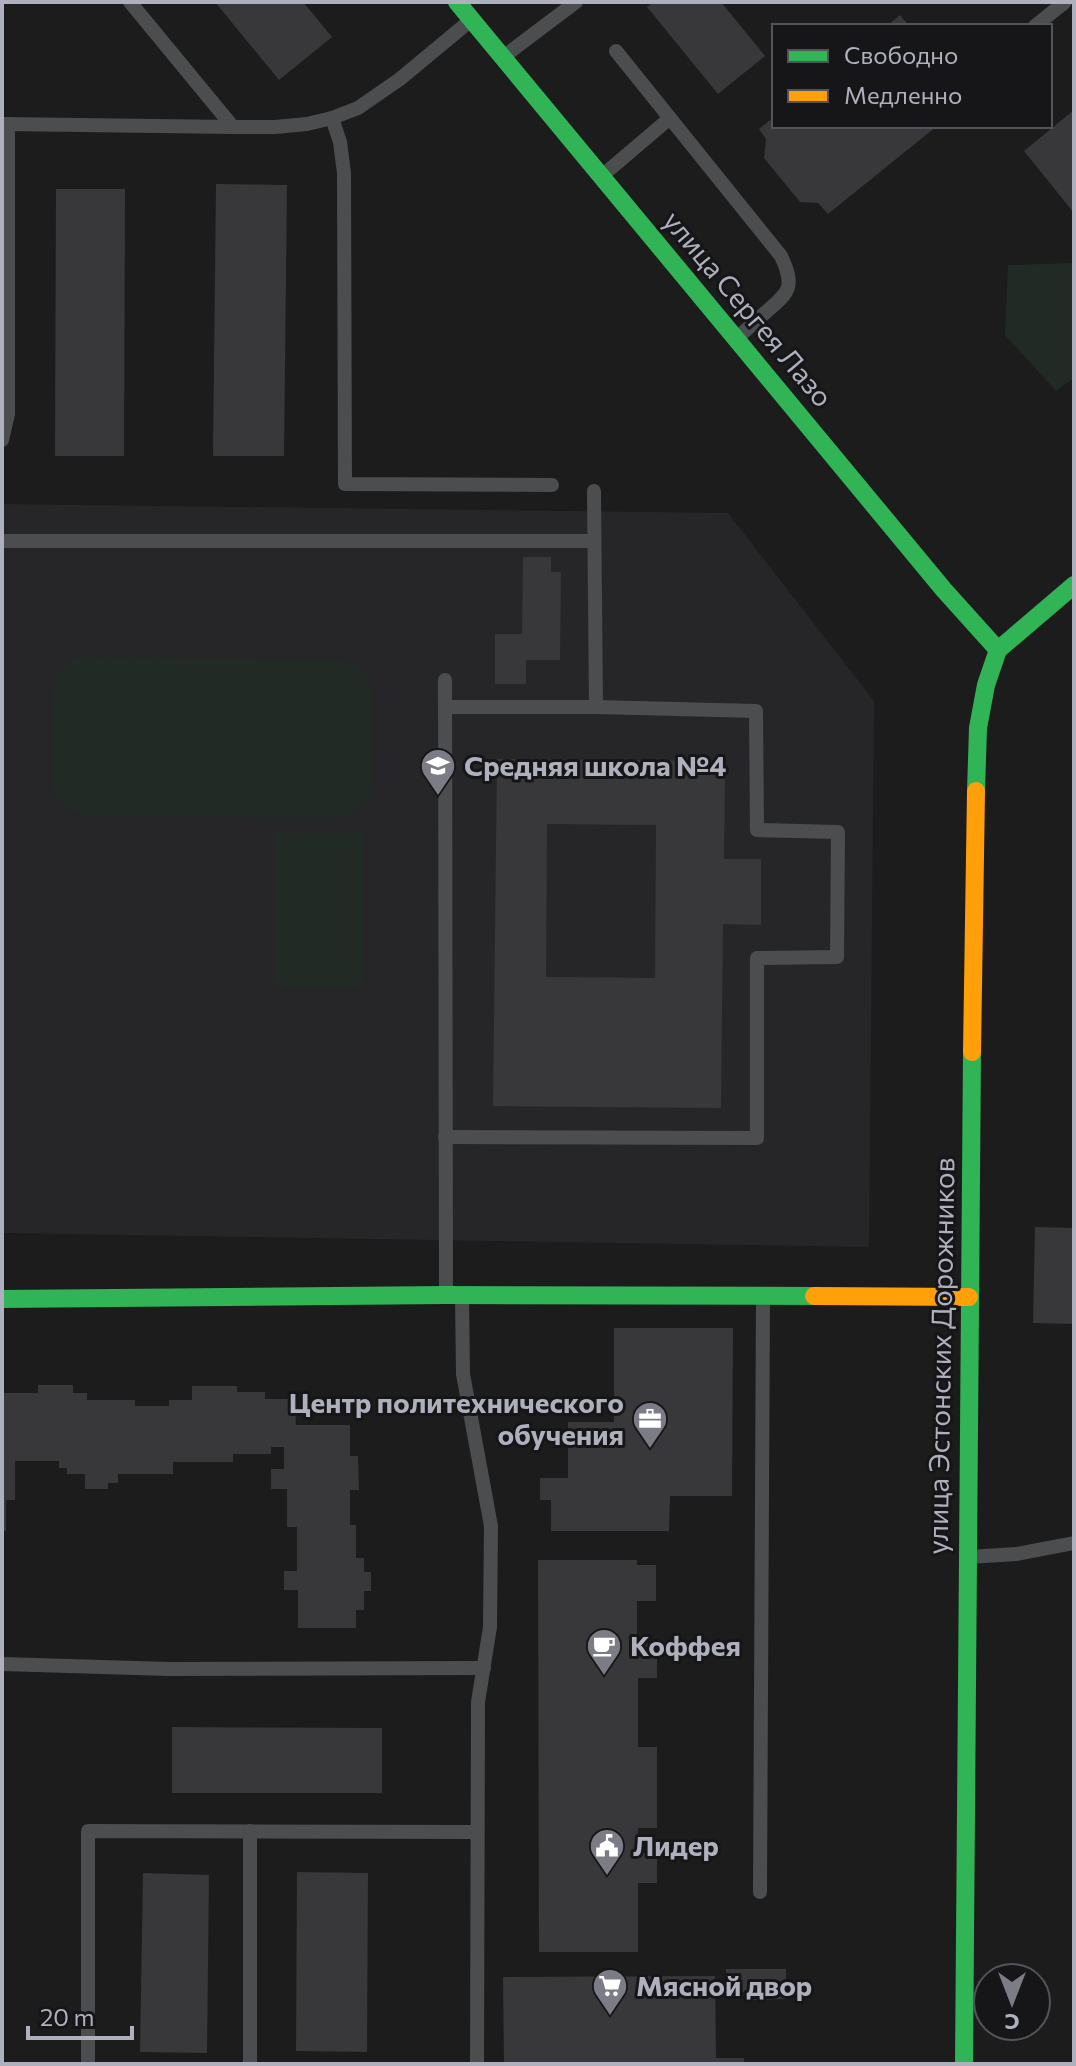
<svg xmlns="http://www.w3.org/2000/svg" width="1076" height="2066" font-family="Commissioner,sans-serif">
<style>
.built{fill:#262628}
.green{fill:#212a24}
.building{fill:#38383a;fill-rule:evenodd}
.lines{fill:none;stroke-linecap:round;stroke-linejoin:round}
.lane{stroke:#4c4d4f;stroke-width:14}
.fast{stroke:#30b455;stroke-width:18}
.slow{stroke:#ff9f0a;stroke-width:18}
.labels{text-anchor:middle;stroke-width:6;stroke-linejoin:round;paint-order:stroke}
.street-label{font-size:28px;fill:#aeb0bd;stroke:#161618}
.poi-label{font-size:28px;font-weight:bold;fill:#aeb0bd;stroke:#161618;text-anchor:start}
</style>
<rect width="100%" height="100%" fill="#1c1c1c"/>
<!-- built -->
<polygon class="built" points="2,504 728,513 874,701 869,1247 2,1233"/>
<!-- green -->
<g class="green">
<polygon points="1074,263 1074,378 1056,391 1005,335 1008,265"/>
<path d="M 80,657 L 342,660 C 352,663 362,666 368,676 C 376,691 371,767 371,788 C 366,806 358,813 341,818 L 83,815 C 63,809 57,805 51,785 L 53,684 C 58,668 65,662 80,657 Z"/>
<rect x="275" y="833" width="88" height="154"/>
</g>
<!-- building -->
<g class="building">
<polygon points="215,2 303,2 332,37 279,80"/>
<polygon points="653,2 721,2 765,56 718,94 647,7"/>
<polygon points="900,15 909,26 887,26"/>
<polygon points="1074,110 1074,213 1024,151"/>
<polygon points="774,117 774,126 937,126 828,214 818,203 800,202 764,158 766,139 759,129"/>
<polygon points="216,184 287,185 284,456 213,456"/>
<polygon points="56,189 125,189 124,456 55,456"/>
<polygon points="523,557 551,557 551,572 561,572 560,660 526,660 526,684 495,684 495,634 522,634"/>
<path d="M 497,759 L 725,761 L 724,859 L 761,859 L 761,925 L 723,924 L 721,1108 L 493,1106 ZM 547,824 L 656,825 L 655,978 L 546,977 Z"/>
<polygon points="1035,1227 1074,1228 1074,1324 1033,1323"/>
<polygon points="614,1328 733,1328 732,1496 670,1496 669,1531 551,1531 551,1500 540,1500 540,1478 568,1478 568,1422 614,1422"/>
<polygon points="38,1385 73,1385 73,1393 87,1393 87,1400 135,1400 135,1406 169,1406 169,1400 192,1400 192,1386 237,1386 237,1392 265,1392 265,1399 295,1399 296,1425 350,1425 350,1456 358,1456 359,1490 350,1490 350,1525 356,1525 356,1558 364,1558 364,1572 371,1572 371,1591 364,1591 364,1610 356,1610 356,1628 298,1628 298,1590 284,1590 284,1571 297,1571 297,1527 287,1527 287,1489 271,1489 271,1469 284,1469 284,1447 271,1447 271,1454 233,1454 233,1462 173,1462 173,1474 118,1474 118,1483 108,1483 108,1489 85,1489 85,1474 67,1474 67,1468 59,1468 59,1461 15,1461 15,1500 6,1500 6,1531 2,1531 3,1393 38,1393"/>
<polygon points="538,1560 637,1560 637,1565 656,1565 656,1601 637,1601 637,1643 657,1643 657,1678 638,1678 638,1747 657,1747 657,1828 638,1828 638,1853 657,1853 657,1883 638,1883 638,1952 539,1952"/>
<polygon points="172,1727 382,1728 382,1793 172,1793"/>
<polygon points="297,1872 368,1873 367,2052 296,2051"/>
<polygon points="143,1873 209,1875 207,2053 140,2052"/>
<polygon points="726,1969 786,1969 786,1999 749,2000 748,1992 726,1993"/>
<polygon points="715,1976 716,2058 744,2058 744,2064 504,2064 503,1977"/>
</g>
<g class="lines">
<!-- lane -->
<g class="lane">
<polyline points="130,2 233,127"/>
<polyline points="1035,26 1065,2"/>
<path d="M 616,51 L 781,256 C 795,286 790,292 766,312 C 756,321 746,330 736,339"/>
<polyline points="503,57 576,2"/>
<polyline points="332,118 340,142 344,173 345,484 552,485"/>
<polyline points="2,124 233,127 275,127 307,124 332,118 358,108 400,79 471,20"/>
<polyline points="603,175 670,118"/>
<polyline points="2,440 8,414 8,124"/>
<polyline points="594,491 596,707"/>
<polyline points="2,541 594,541"/>
<polyline points="445,680 446,1295"/>
<polyline points="445,707 596,707 756,711 757,830 838,832 837,957 757,958 757,1138 445,1137"/>
<polyline points="462,1296 463,1374 491,1526 490,1627 478,1702 477,2064"/>
<polyline points="968,1557 1017,1554 1074,1543"/>
<polyline points="2,1664 169,1669 484,1668"/>
<polyline points="760,1892 763,1297"/>
<polyline points="88,2064 88,1831 477,1832"/>
<polyline points="250,2064 250,1831"/>
</g>
<!-- fast -->
<g class="fast">
<polyline points="457,2 944,590 998,650"/>
<polyline points="976,791 978,728 986,685 998,650 1074,585"/>
<polyline points="2,1299 446,1295 814,1296"/>
<polyline points="964,2064 972,1052"/>
</g>
<!-- slow -->
<g class="slow">
<polyline points="972,1052 976,791"/>
<polyline points="814,1296 969,1297"/>
</g>
</g>
<!-- icons -->
<defs>
<symbol id="school-pin" viewBox="-11 -11 22 30"><path d="M0 17L-7.5 6A9.5 9.5 0 1 1 7.5 6Z" fill="#7b7c85" stroke="#161618"/><path d="M0-5L7-2L0 1L-7-2ZM-4 1L0 2.5L4 1V4Q0 6-4 4Z" fill="#fff"/></symbol>
<symbol id="office-pin" viewBox="-11 -11 22 30"><path d="M0 17L-7.5 6A9.5 9.5 0 1 1 7.5 6Z" fill="#7b7c85" stroke="#161618"/><path d="M-6-3h4V-5.5h4V-3h4V5H-6ZM-1-4.5V-3h2v-1.5ZM-6 0V1H6V0Z" fill="#fff"/></symbol>
<symbol id="cafe-pin" viewBox="-11 -11 22 30"><path d="M0 17L-7.5 6A9.5 9.5 0 1 1 7.5 6Z" fill="#7b7c85" stroke="#161618"/><path d="M-5.5-4.5H6V0H3Q3 3.5 0 3.5H-2.5Q-5.5 3.5-5.5 0ZM3-3.2v2h1.7v-2ZM-6 4.5H4V6H-6Z" fill="#fff"/></symbol>
<symbol id="civic-pin" viewBox="-11 -11 22 30"><path d="M0 17L-7.5 6A9.5 9.5 0 1 1 7.5 6Z" fill="#7b7c85" stroke="#161618"/><path d="M-.6-6.5H3V-4.5H.6V-3L4-1V1h2V6H-6V1h2V-1L-.6-3ZM-1.2 2.5V6h2.4V2.5Z" fill="#fff"/></symbol>
<symbol id="supermarket-pin" viewBox="-11 -11 22 30"><path d="M0 17L-7.5 6A9.5 9.5 0 1 1 7.5 6Z" fill="#7b7c85" stroke="#161618"/><path d="M-6-5.5h2.5l.6 2H6L4.5 2H-2.5L-4.4-4H-6ZM-1.5 3.2a1.3 1.3 0 1 0 .1 0ZM3 3.2a1.3 1.3 0 1 0 .1 0Z" fill="#fff"/></symbol>
</defs>
<g fill-rule="evenodd">
<use href="#school-pin" x="418" y="746" width="40" height="54"/>
<use href="#office-pin" x="630" y="1399" width="40" height="54"/>
<use href="#cafe-pin" x="584" y="1626" width="40" height="54"/>
<use href="#civic-pin" x="587" y="1826" width="40" height="54"/>
<use href="#supermarket-pin" x="590" y="1966" width="40" height="54"/>
</g>
<g class="labels">
<!-- street labels -->
<g class="street-label">
<text transform="translate(748 309) rotate(50)" y="10">улица Сергея Лазо</text>
<text transform="translate(941 1356) rotate(-89)" y="10">улица Эстонских Дорожников</text>
</g>
<!-- poi labels -->
<g class="poi-label">
<text x="464" y="776">Средняя школа №4</text>
<text x="624" y="1413" text-anchor="end">Центр политехнического<tspan x="624" dy="32">обучения</tspan></text>
<text x="630" y="1656">Коффея</text>
<text x="633" y="1856">Лидер</text>
<text x="636" y="1996">Мясной двор</text>
</g>
</g>
<!-- border -->
<rect width="1076" height="2066" fill="none" stroke="#aeb0bd" stroke-width="8"/>
<!-- legend -->
<rect x="772" y="24" width="280" height="104" fill="#161618" stroke="#53545a" stroke-width="2"/>
<rect x="788" y="50" width="40" height="12" fill="#30b455" stroke="#53545a" stroke-width="2"/>
<text x="844" y="64" font-size="24" fill="#aeb0bd">Свободно</text>
<rect x="788" y="90" width="40" height="12" fill="#ff9f0a" stroke="#53545a" stroke-width="2"/>
<text x="844" y="104" font-size="24" fill="#aeb0bd">Медленно</text>
<!-- north arrow -->
<g transform="translate(1012 2002) rotate(180)"><circle r="38" fill="#161618" stroke="#53545a" stroke-width="2"/>
<path d="M0-6L14 30L0 20L-14 30Z" fill="#7b7c85"/>
<text y="-12" font-size="22" font-weight="bold" text-anchor="middle" fill="#aeb0bd">С</text>
</g>
<!-- scale -->
<path d="M28 2026v12h104v-12" fill="none" stroke="#aeb0bd" stroke-width="4"/>
<text x="40" y="2026" font-size="24" fill="#aeb0bd" stroke="#161618" stroke-width="6" paint-order="stroke">20 m</text>
</svg>
